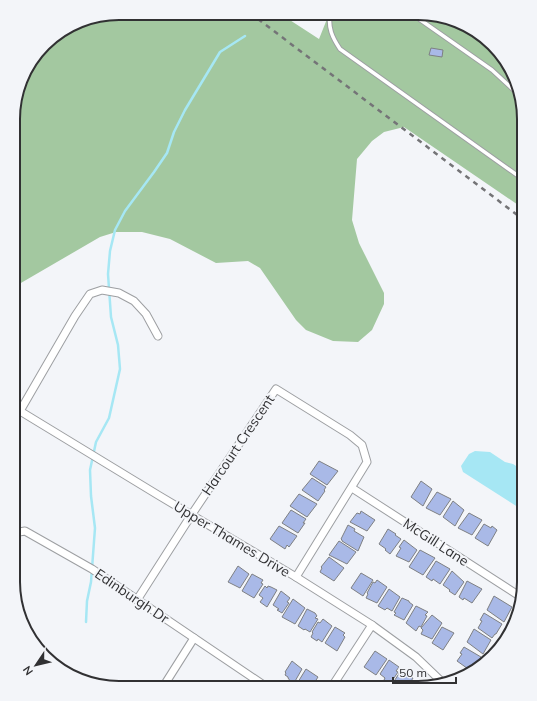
<svg xmlns="http://www.w3.org/2000/svg" width="537" height="701" font-family="Mulish,sans-serif">
<style>
.forest{fill:#a3c8a0}
.water{fill:#a6e7f4}
.lines{fill:none;stroke-linecap:round;stroke-linejoin:round}
.stream{stroke:#a6e7f4;stroke-width:2.5}
.building{fill:#a9b9e7;stroke:#7e8083}
.service-casing{stroke:#9d9fa2;stroke-width:5.5}
.minor-casing{stroke:#9d9fa2;stroke-width:9}
.service{stroke:#fff;stroke-width:3.5}
.minor{stroke:#fff;stroke-width:7}
.rail{stroke:#747477;stroke-width:2.5;stroke-dasharray:5 5;stroke-linecap:butt}
.labels{text-anchor:middle;stroke-width:4;stroke-linejoin:round;paint-order:stroke}
.street-label{font-size:14px;fill:#313133;stroke:#f3f5f9}
.rim{fill:none;stroke:#313133;stroke-width:2}
</style>
<rect width="100%" height="100%" fill="#f3f5f9"/>
<!-- forest -->
<polygon class="forest" points="119,13 279,13 319,39 329,14 432,14 482,35 513,72 524,119 524,209 404,127 384,132 372,141 357,159 352,220 359,243 384,293 384,304 372,330 358,342 333,341 306,330 296,320 260,268 248,261 216,263 170,239 142,232 116,232 100,237 14,287 14,105 27,66 49,39 85,19"/>
<!-- water -->
<polygon class="water" points="475,451 490,452 505,462 513,464 524,471 524,511 463,472 461,466 469,454"/>
<g class="lines">
<!-- stream -->
<polyline class="stream" points="86,622 87,601 91,582 95,528 91,496 90,470 96,442 109,418 120,369 118,345 111,317 108,274 110,251 115,230 125,211 154,172 167,153 174,132 185,110 220,52 245,36"/>
</g>
<!-- building -->
<g class="building">
<polygon points="431,48 443,50 442,57 429,55"/>
<polygon points="319,461 338,471 327,485 310,474"/>
<polygon points="312,478 326,487 324,490 325,491 318,501 302,490"/>
<polygon points="421,481 432,489 423,506 411,497"/>
<polygon points="437,492 451,499 440,515 426,508"/>
<polygon points="299,494 317,504 307,517 290,506"/>
<polygon points="453,501 464,510 455,526 443,517"/>
<polygon points="291,510 306,519 303,523 305,523 298,533 282,523"/>
<polygon points="361,511 375,520 367,531 350,522 357,513 360,514"/>
<polygon points="469,513 482,520 472,535 458,528"/>
<polygon points="484,524 491,528 492,526 497,530 488,546 475,538"/>
<polygon points="348,525 355,529 354,531 364,537 358,551 342,541 342,540 341,539"/>
<polygon points="279,526 297,536 289,547 287,545 285,549 270,539"/>
<polygon points="388,529 396,534 395,535 401,539 390,554 385,550 386,549 379,544"/>
<polygon points="404,540 417,550 409,562 396,556 401,548 399,547"/>
<polygon points="339,541 356,552 347,564 329,555"/>
<polygon points="420,550 435,558 423,575 409,567"/>
<polygon points="329,557 344,568 334,581 320,572 322,568 321,567"/>
<polygon points="436,561 450,569 440,584 433,579 432,581 426,577"/>
<polygon points="238,566 249,574 240,588 228,582"/>
<polygon points="452,571 464,582 455,595 449,591 450,590 443,585"/>
<polygon points="361,573 373,580 363,596 351,588"/>
<polygon points="252,574 263,580 261,583 263,584 254,598 242,591"/>
<polygon points="377,580 387,587 377,603 366,598 368,594 367,593 373,582 375,583"/>
<polygon points="467,581 482,589 472,603 464,598 463,600 459,597"/>
<polygon points="265,586 267,588 268,586 271,587 277,590 267,607 260,602 263,598 259,595"/>
<polygon points="389,589 400,597 392,611 387,608 385,610 378,606"/>
<polygon points="281,591 290,598 287,602 289,603 282,613 277,610 279,609 273,605"/>
<polygon points="494,596 512,607 504,622 487,610"/>
<polygon points="402,598 409,601 409,602 413,605 404,620 394,615 396,613 394,612"/>
<polygon points="293,599 305,608 295,624 282,617"/>
<polygon points="416,606 428,612 425,615 427,616 421,627 419,626 416,631 406,623"/>
<polygon points="307,609 315,613 317,616 315,618 318,619 310,632 305,629 304,630 298,626"/>
<polygon points="484,613 502,624 496,634 495,634 492,638 478,628 482,621 480,620"/>
<polygon points="432,615 442,623 432,639 421,634 423,630 421,628"/>
<polygon points="323,619 332,626 322,642 318,639 317,641 311,637 313,633 312,632 318,622 320,623"/>
<polygon points="335,627 345,633 343,635 345,637 337,651 325,643"/>
<polygon points="442,627 454,633 443,650 432,643"/>
<polygon points="474,629 491,640 483,654 467,642"/>
<polygon points="464,647 481,657 475,667 474,666 471,671 457,661 462,654 460,653"/>
<polygon points="375,651 387,659 376,675 364,667"/>
<polygon points="389,660 399,667 396,671 398,672 390,684 384,680 385,678 380,674"/>
<polygon points="292,661 302,669 294,683 291,682 288,678 288,677 285,675 286,673 285,672"/>
<polygon points="306,669 318,677 311,688 303,688 298,682"/>
<polygon points="404,671 413,678 407,688 394,688 391,686 400,672 402,674"/>
</g>
<g class="lines">
<defs>
<g id="service">
<path d="M 330,14 C 328,28 332,37 340,49 L 524,180"/>
<polyline points="412,14 492,70 518,94"/>
<polyline points="524,180 524,170"/>
</g>
<g id="minor">
<polyline points="13,408 20,411 158,495 296,577 372,625 416,657 442,682"/>
<polyline points="20,411 75,316 90,294 102,290 119,293 134,301 146,314 158,336"/>
<polyline points="352,488 521,597"/>
<polyline points="13,533 25,531 92,569 268,688"/>
<polyline points="137,600 192,514 276,389 350,435 362,445 367,462 296,577"/>
<polyline points="163,687 194,638"/>
<polyline points="331,688 372,625"/>
</g>
</defs>
<!-- service casing -->
<use href="#service" class="service-casing"/>
<!-- minor casing -->
<use href="#minor" class="minor-casing"/>
<!-- service -->
<use href="#service" class="service"/>
<!-- minor -->
<use href="#minor" class="minor"/>
<!-- rail -->
<polyline class="rail" points="250,13 524,220"/>
</g>
<g class="labels">
<!-- street labels -->
<g class="street-label">
<text transform="translate(238 445) rotate(-56)" y="5">Harcourt Crescent</text>
<text transform="translate(232 539) rotate(31)" y="5">Upper Thames Drive</text>
<text transform="translate(436 542) rotate(33)" y="5">McGill Lane</text>
<text transform="translate(132 596) rotate(34)" y="5">Edinburgh Dr</text>
</g>
</g>
<!-- crop -->
<path d="M0 0H537V701H0ZM119 20H418A99 99 0 0 1 517 119V582A99 99 0 0 1 418 681H119A99 99 0 0 1 20 582V119A99 99 0 0 1 119 20Z" fill="#f3f5f9" fill-rule="evenodd"/>
<path class="rim" d="M119 20H418A99 99 0 0 1 517 119V582A99 99 0 0 1 418 681H119A99 99 0 0 1 20 582V119A99 99 0 0 1 119 20Z"/>
<!-- north arrow -->
<g transform="translate(36 665) rotate(235)" stroke="#f3f5f9" stroke-width="3" paint-order="stroke">
<path d="M0-3L7 15L0 10L-7 15Z" fill="#313133"/>
<text y="-6" font-size="11" font-weight="bold" text-anchor="middle" fill="#313133">N</text>
</g>
<!-- scale -->
<path d="M393 677v6h63v-6" fill="none" stroke="#313133" stroke-width="2"/>
<text x="399" y="677" font-size="12" fill="#313133" stroke="#f3f5f9" stroke-width="3" paint-order="stroke">50 m</text>
</svg>
